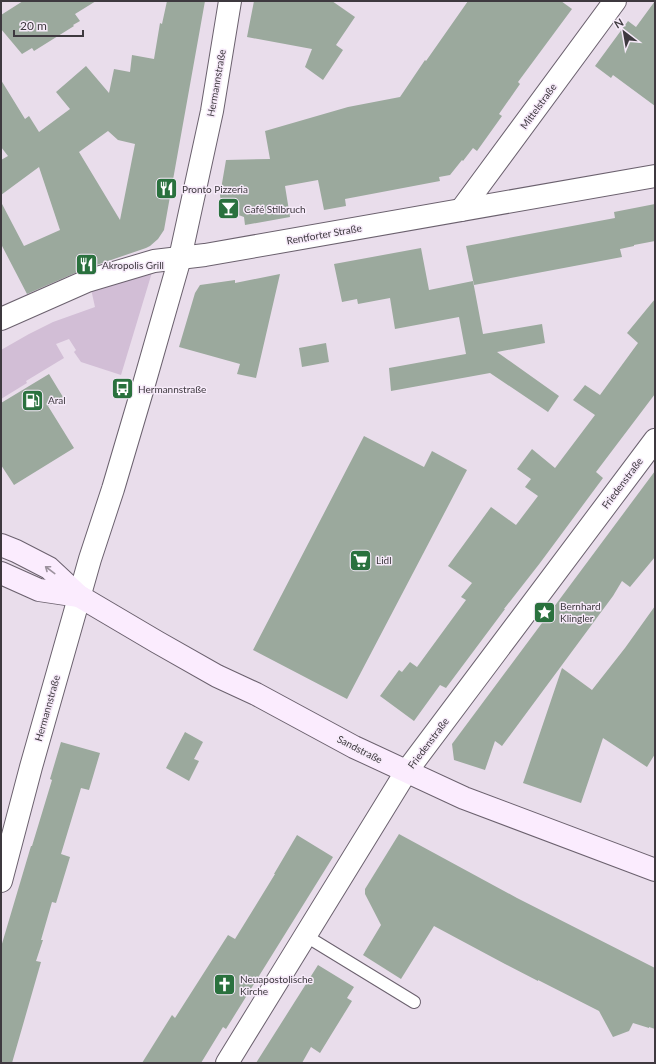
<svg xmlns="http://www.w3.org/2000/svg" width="656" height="1064" font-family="Lato,sans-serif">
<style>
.green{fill:#d2bed6}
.building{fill:#9ba99d;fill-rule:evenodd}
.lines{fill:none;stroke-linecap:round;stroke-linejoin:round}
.service-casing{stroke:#6b616e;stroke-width:14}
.minor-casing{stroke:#6b616e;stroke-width:24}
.secondary-casing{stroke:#6b616e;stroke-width:24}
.service{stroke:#fff;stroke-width:12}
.minor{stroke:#fff;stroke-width:22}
.secondary{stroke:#fbecfe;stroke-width:22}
.oneway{stroke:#9c929e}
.labels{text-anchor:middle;stroke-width:3;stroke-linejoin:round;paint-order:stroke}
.street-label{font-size:10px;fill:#3e393f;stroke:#f6eaf9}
.poi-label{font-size:10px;fill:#3e393f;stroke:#f6eaf9;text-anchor:start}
</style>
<rect width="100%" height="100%" fill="#e9ddeb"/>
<!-- green -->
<polygon class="green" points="153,269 121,375 81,362 74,352 76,350 69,339 56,344 64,358 26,381 27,383 1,399 1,350 29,334 53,322 95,307 91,289"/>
<!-- building -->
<g class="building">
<polygon points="23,1 96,1 75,14 80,21 73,25 74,26 34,51 32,48 22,54 1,29 1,15"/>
<path d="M 167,1 L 205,1 L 164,230 L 158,239 L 150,246 L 146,248 L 82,270 L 27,294 L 1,244 L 1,202 L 24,246 L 60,230 L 39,167 L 1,195 L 1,160 L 8,156 L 1,147 L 1,80 L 25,119 L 29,116 L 39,132 L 70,109 L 56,92 L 86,66 L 109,93 L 114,69 L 130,72 L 132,55 L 154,59 L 160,23 L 162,24 ZM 108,131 L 118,140 L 135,144 L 120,220 L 79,152 Z"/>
<polygon points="254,1 332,1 355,17 336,45 343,50 323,80 305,67 312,49 247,37"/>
<polygon points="468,1 561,1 572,9 518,82 520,84 499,114 502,116 477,151 473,148 463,161 462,160 450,175 439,177 440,181 345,199 346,206 324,210 318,180 285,186 290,217 245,225 244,217 230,212 224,208 221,202 220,195 226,160 270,159 265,131 348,107 400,97 425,60 426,61"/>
<polygon points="655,1 655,106 613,75 611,78 595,66 628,21 636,27"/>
<polygon points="655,204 655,241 634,245 634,246 620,249 622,257 474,285 466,246 615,218 614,212"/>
<polygon points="421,248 429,290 473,281 483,334 542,324 545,343 497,352 559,396 548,412 490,373 391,391 389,368 466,354 459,317 395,329 390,298 358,304 357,299 342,302 334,264"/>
<polygon points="280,274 256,378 237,374 240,364 179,347 195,293 200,285 235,280 235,283"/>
<polygon points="655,299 655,394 596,472 603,478 540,563 504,609 505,609 446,688 440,685 414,721 380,696 399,670 402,672 410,662 417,667 466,600 461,597 472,583 448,566 491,507 516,525 538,496 525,487 531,479 517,469 532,449 555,468 595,415 573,400 585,385 600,395 638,343 627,333"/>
<polygon points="326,343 329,362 302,367 299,348"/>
<polygon points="49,374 63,397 48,406 74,448 14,485 1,465 1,403"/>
<polygon points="364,436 424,467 432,451 467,470 347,699 253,650"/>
<polygon points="655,471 655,557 630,587 622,581 613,596 502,746 495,741 485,770 454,760 452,744"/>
<polygon points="655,606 655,754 647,767 603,738 581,803 523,783 562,668 592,690 625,648"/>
<polygon points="185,732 203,742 194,759 199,761 189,781 166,768"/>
<polygon points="61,742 100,753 89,790 81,788 61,854 70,857 56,903 52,902 41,940 43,940 36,961 41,962 12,1063 1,1063 1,947 31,846 32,846 52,780 50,779"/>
<polygon points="399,834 517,898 655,968 655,1029 649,1027 649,1028 633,1023 629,1031 613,1037 599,1011 538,980 538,981 505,964 434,926 401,979 363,955 381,925 365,894 365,889"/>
<polygon points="297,835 333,857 226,1029 223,1027 201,1063 142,1063 172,1015 175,1018 228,935 235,939 275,874 274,874"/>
<polygon points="318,965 354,987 347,998 352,1001 331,1035 320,1053 311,1047 302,1063 256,1063"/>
</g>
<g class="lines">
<defs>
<polyline id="service" points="306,936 414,1002"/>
<g id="minor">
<polyline points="461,210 615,1"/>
<polyline points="1,319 87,281 154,261 205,255 655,176"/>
<polyline points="1,881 31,767 90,559 113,489 142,391 180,258 212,111 230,1"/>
<polyline points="227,1063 406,772 655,440"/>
</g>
<g id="secondary">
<polyline points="1,545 16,551 49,568 79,596 157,642 217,676 256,694 354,747 464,798 655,870"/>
<polyline points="1,573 39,590 79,596"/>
</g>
</defs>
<!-- service casing -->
<use href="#service" class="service-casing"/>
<!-- minor casing -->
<use href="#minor" class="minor-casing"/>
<!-- secondary casing -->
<use href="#secondary" class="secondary-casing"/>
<!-- service -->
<use href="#service" class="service"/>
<!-- minor -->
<use href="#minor" class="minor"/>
<!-- secondary -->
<use href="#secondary" class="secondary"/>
</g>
<!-- one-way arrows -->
<defs><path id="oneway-shaft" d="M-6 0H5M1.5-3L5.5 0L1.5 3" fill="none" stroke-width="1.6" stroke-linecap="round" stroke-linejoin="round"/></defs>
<use class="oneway" href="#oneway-shaft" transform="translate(50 570) rotate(-143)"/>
<!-- icons -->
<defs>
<symbol id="restaurant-square" viewBox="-11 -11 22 22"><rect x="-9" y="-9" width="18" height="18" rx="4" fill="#2a713e" stroke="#f6eaf9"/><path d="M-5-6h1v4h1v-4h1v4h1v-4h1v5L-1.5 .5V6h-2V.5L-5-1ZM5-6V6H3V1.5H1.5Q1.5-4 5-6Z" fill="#fff"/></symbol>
<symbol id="bar-square" viewBox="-11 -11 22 22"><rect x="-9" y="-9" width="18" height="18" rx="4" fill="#2a713e" stroke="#f6eaf9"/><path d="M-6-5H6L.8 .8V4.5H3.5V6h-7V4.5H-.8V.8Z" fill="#fff"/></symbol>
<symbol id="bus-square" viewBox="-11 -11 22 22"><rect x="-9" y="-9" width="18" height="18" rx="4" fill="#2a713e" stroke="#f6eaf9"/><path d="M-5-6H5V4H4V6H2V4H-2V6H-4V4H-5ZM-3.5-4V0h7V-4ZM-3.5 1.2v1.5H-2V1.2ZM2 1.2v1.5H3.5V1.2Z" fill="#fff"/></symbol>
<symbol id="fuel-square" viewBox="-11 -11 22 22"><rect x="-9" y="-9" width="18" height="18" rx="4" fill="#2a713e" stroke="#f6eaf9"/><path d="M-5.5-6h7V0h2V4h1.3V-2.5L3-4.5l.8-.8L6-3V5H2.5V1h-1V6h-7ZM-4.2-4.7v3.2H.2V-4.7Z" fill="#fff"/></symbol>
<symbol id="supermarket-square" viewBox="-11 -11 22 22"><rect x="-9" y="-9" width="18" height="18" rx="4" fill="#2a713e" stroke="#f6eaf9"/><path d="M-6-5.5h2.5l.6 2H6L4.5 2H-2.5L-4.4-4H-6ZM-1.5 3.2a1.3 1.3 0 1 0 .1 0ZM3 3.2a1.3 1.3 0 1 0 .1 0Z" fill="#fff"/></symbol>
<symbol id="sight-square" viewBox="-11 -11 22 22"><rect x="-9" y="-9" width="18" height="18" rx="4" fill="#2a713e" stroke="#f6eaf9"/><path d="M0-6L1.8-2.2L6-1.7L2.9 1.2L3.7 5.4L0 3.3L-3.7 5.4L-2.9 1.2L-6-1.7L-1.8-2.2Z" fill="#fff"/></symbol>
<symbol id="church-square" viewBox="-11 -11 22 22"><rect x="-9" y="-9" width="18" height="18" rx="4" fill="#2a713e" stroke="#f6eaf9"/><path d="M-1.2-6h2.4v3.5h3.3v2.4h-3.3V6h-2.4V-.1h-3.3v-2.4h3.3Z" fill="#fff"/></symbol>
</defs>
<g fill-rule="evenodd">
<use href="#restaurant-square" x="154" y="176" width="25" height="25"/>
<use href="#bar-square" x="216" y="196" width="25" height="25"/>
<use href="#restaurant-square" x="74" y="252" width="25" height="25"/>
<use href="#bus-square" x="110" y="376" width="25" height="25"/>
<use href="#fuel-square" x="20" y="388" width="25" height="25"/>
<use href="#supermarket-square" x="348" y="548" width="25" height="25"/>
<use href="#sight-square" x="532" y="600" width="25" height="25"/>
<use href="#church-square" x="212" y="972" width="25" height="25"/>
</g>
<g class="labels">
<!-- street labels -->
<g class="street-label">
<text transform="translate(216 83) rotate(-80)" y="4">Hermannstraße</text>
<text transform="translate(538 106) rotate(-54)" y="4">Mittelstraße</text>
<text transform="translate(324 234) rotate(-10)" y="4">Rentforter Straße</text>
<text transform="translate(622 483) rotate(-53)" y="4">Friedenstraße</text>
<text transform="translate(47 708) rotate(-74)" y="4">Hermannstraße</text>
<text transform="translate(428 743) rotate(-53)" y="4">Friedenstraße</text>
<text transform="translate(360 749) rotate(27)" y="4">Sandstraße</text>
</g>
<!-- poi labels -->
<g class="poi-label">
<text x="182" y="193">Pronto Pizzeria</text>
<text x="244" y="213">Café Stilbruch</text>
<text x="102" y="269">Akropolis Grill</text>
<text x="138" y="393">Hermannstraße</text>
<text x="48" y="404">Aral</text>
<text x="376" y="564">Lidl</text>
<text x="560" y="610">Bernhard<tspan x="560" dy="12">Klingler</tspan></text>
<text x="240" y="983">Neuapostolische<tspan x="240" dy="12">Kirche</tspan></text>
</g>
</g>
<!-- border -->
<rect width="656" height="1064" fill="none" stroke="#3e393f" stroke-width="4"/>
<!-- north arrow -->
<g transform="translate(624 32) rotate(329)" stroke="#f6eaf9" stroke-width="3" paint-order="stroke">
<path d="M0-3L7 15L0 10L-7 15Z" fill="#3e393f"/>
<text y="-6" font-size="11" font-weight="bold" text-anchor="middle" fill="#3e393f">N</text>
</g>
<!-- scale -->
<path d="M14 30v6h69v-6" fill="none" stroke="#3e393f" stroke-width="2"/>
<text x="20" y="30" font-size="12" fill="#3e393f" stroke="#f6eaf9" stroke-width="3" paint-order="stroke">20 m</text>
</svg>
